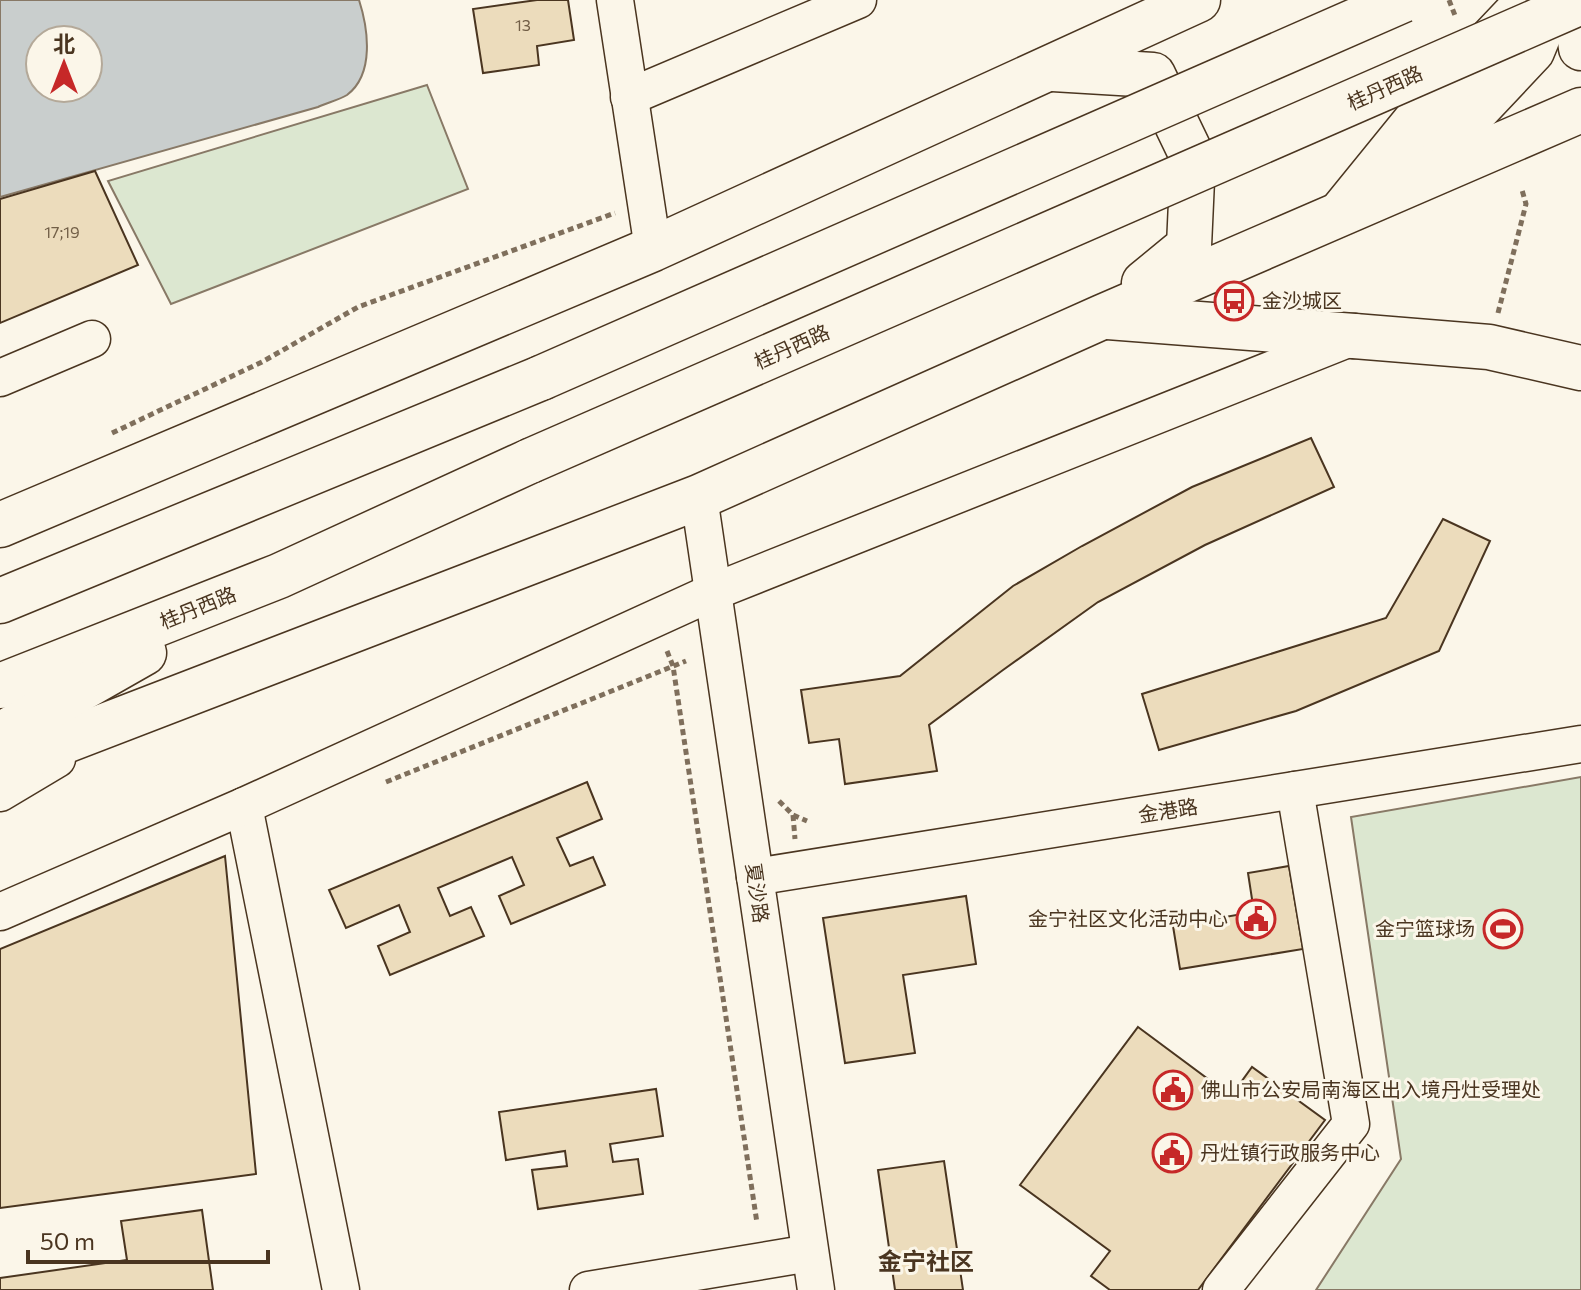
<svg xmlns="http://www.w3.org/2000/svg" width="1581" height="1290" font-family="Commissioner,'Noto Sans SC',sans-serif">
<style>
.green{fill:#dce7d0;stroke:#887966;stroke-width:2}
.water{fill:#c9cecd;stroke:#887966;stroke-width:2;fill-rule:evenodd}
.building{fill:#ecdcbc;stroke:#4a3520;stroke-width:2}
.lines{fill:none;stroke-linecap:round;stroke-linejoin:round}
.minor-casing{stroke:#4a3520;stroke-width:39}
.major-casing{stroke:#4a3520;stroke-width:47}
.highway-casing{stroke:#4a3520;stroke-width:47}
.path{stroke:#7f6f5c;stroke-width:5;stroke-dasharray:6 4;stroke-linecap:butt}
.minor{stroke:#fbf6e9;stroke-width:36}
.major{stroke:#fbf6e9;stroke-width:44}
.highway{stroke:#fbf6e9;stroke-width:44}
.highway-bridge-casing{stroke:#4a3520;stroke-width:47;stroke-linecap:butt}
.highway-bridge{stroke:#fbf6e9;stroke-width:44}
.labels{text-anchor:middle;stroke-width:6;stroke-linejoin:round;paint-order:stroke}
.number-label{font-size:16px;fill:#725f47}
.street-label{font-size:20px;fill:#4a3520;stroke:#fbf6e9}
.poi-label{font-size:20px;fill:#4a3520;stroke:#fbf6e9;text-anchor:start}
.quarter-label{font-size:24px;font-weight:bold;fill:#4a3520;stroke:#fbf6e9}
</style>
<rect width="100%" height="100%" fill="#fbf6e9"/>
<!-- green -->
<g class="green">
<polygon points="427,85 468,189 171,304 108,181"/>
<polygon points="1581,777 1581,1290 1316,1290 1401,1159 1351,817"/>
</g>
<!-- water -->
<path class="water" d="M 0,0 L 359,0 C 368,28 375,74 347,95 C 339,100 326,103 318,107 L 0,197 ZM 40,40 L 88,40 L 88,88 L 40,88 Z"/>
<!-- building -->
<g class="building">
<polygon points="537,0 568,0 574,40 537,46 539,65 483,73 473,9"/>
<polygon points="95,171 138,265 0,323 0,199"/>
<polygon points="1311,438 1334,487 1205,545 1098,602 1003,670 929,725 937,771 845,784 839,739 809,743 801,690 900,676 1013,586 1082,546 1192,487"/>
<polygon points="1443,519 1490,541 1439,651 1296,711 1159,750 1142,694 1386,618"/>
<polygon points="587,782 602,819 557,838 570,866 593,857 605,885 511,924 499,896 524,885 512,857 438,888 450,916 471,907 484,936 390,975 378,946 410,932 399,905 346,928 329,890"/>
<polygon points="225,856 256,1174 0,1208 0,949"/>
<polygon points="1289,866 1303,949 1180,969 1173,926 1254,912 1248,873"/>
<polygon points="966,896 976,964 903,975 915,1053 845,1063 823,918"/>
<polygon points="1138,1027 1231,1096 1252,1067 1325,1120 1198,1290 1110,1290 1091,1276 1110,1251 1020,1185"/>
<polygon points="656,1089 663,1136 610,1144 613,1162 638,1159 643,1194 538,1209 532,1170 567,1166 565,1151 506,1160 499,1112"/>
<polygon points="944,1161 963,1290 895,1290 878,1170"/>
<polygon points="202,1210 213,1290 0,1290 0,1278 127,1260 121,1221"/>
</g>
<g class="lines">
<defs>
<g id="minor">
<polyline points="615,0 653,249"/>
<polyline points="629,97 858,0"/>
<polyline points="0,378 92,339"/>
<polyline points="699,497 816,1290"/>
<polyline points="0,793 57,759"/>
<polyline points="244,806 341,1290"/>
<polyline points="755,877 1581,744"/>
<polyline points="0,912 244,806 713,592 1353,337"/>
<polyline points="588,1290 810,1253"/>
<polyline points="1221,1290 1351,1124 1295,790"/>
</g>
<g id="major">
<polyline points="1575,0 1581,48"/>
<polyline points="1053,69 1153,75 1193,158 1189,246 1144,283"/>
<polyline points="1417,173 1532,51 1553,0"/>
<polyline points="1344,209 1422,113 1529,0"/>
<polyline points="1108,317 1354,336"/>
<polyline points="0,525 653,249 1198,0"/>
<polyline points="0,766 699,497 1102,317 1581,110"/>
</g>
<g id="highway">
<polyline points="1354,336 1489,347 1581,368"/>
<polyline points="0,601 541,378"/>
<polyline points="0,686 279,576 530,461"/>
<polyline points="0,735 144,653"/>
</g>
</defs>
<!-- minor casing -->
<use href="#minor" class="minor-casing"/>
<!-- major casing -->
<use href="#major" class="major-casing"/>
<!-- highway casing -->
<use href="#highway" class="highway-casing"/>
<!-- path -->
<g class="path">
<polyline points="1449,0 1456,18"/>
<polyline points="1498,313 1526,204 1522,190"/>
<polyline points="112,433 262,362 358,307 615,213"/>
<polyline points="667,651 673,666 757,1223"/>
<polyline points="386,782 686,661"/>
<polyline points="779,801 793,815 807,821"/>
<polyline points="793,815 795,839"/>
</g>
<!-- minor -->
<use href="#minor" class="minor"/>
<!-- major -->
<use href="#major" class="major"/>
<!-- highway -->
<use href="#highway" class="highway"/>
<defs>
<g id="highway-bridge">
<polyline points="541,378 1403,0"/>
<polyline points="530,461 1581,2"/>
</g>
</defs>
<!-- highway-bridge casing -->
<use href="#highway-bridge" class="highway-bridge-casing"/>
<!-- highway-bridge -->
<use href="#highway-bridge" class="highway-bridge"/>
</g>
<!-- icons -->
<defs>
<symbol id="bus-ring" viewBox="-11 -11 22 22"><circle r="9.5" fill="#fbf6e9" stroke="#c62828" stroke-width="1.5"/><path d="M-5-6H5V4H4V6H2V4H-2V6H-4V4H-5ZM-3.5-4V0h7V-4ZM-3.5 1.2v1.5H-2V1.2ZM2 1.2v1.5H3.5V1.2Z" fill="#c62828"/></symbol>
<symbol id="civic-ring" viewBox="-11 -11 22 22"><circle r="9.5" fill="#fbf6e9" stroke="#c62828" stroke-width="1.5"/><path d="M-.6-6.5H3V-4.5H.6V-3L4-1V1h2V6H-6V1h2V-1L-.6-3ZM-1.2 2.5V6h2.4V2.5Z" fill="#c62828"/></symbol>
<symbol id="stadium-ring" viewBox="-11 -11 22 22"><circle r="9.5" fill="#fbf6e9" stroke="#c62828" stroke-width="1.5"/><path d="M0-5a6.5 5 0 1 0 0 10a6.5 5 0 1 0 0-10ZM-3.5-1.8h7v3.6h-7Z" fill="#c62828"/></symbol>
</defs>
<g fill-rule="evenodd">
<use href="#bus-ring" x="1212" y="279" width="44" height="44"/>
<use href="#civic-ring" x="1234" y="897" width="44" height="44"/>
<use href="#stadium-ring" x="1481" y="907" width="44" height="44"/>
<use href="#civic-ring" x="1151" y="1068" width="44" height="44"/>
<use href="#civic-ring" x="1150" y="1131" width="44" height="44"/>
</g>
<g class="labels">
<!-- number labels -->
<g class="number-label">
<text x="523" y="31">13</text>
<text x="62" y="238">17;19</text>
</g>
<!-- street labels -->
<g class="street-label">
<text transform="translate(1385 88) rotate(-24)" y="7">桂丹西路</text>
<text transform="translate(792 347) rotate(-24)" y="7">桂丹西路</text>
<text transform="translate(198 608) rotate(-22)" y="7">桂丹西路</text>
<text transform="translate(1168 811) rotate(-9)" y="7">金港路</text>
<text transform="translate(757 893) rotate(82)" y="7">夏沙路</text>
</g>
<!-- poi labels -->
<g class="poi-label">
<text x="1262" y="308">金沙城区</text>
<text x="1228" y="926" text-anchor="end">金宁社区文化活动中心</text>
<text x="1475" y="936" text-anchor="end">金宁篮球场</text>
<text x="1201" y="1097">佛山市公安局南海区出入境丹灶受理处</text>
<text x="1200" y="1160">丹灶镇行政服务中心</text>
</g>
<!-- quarter labels -->
<g class="quarter-label">
<text x="926" y="1270">金宁社区</text>
</g>
</g>
<!-- north arrow -->
<g transform="translate(64 64)"><circle r="38" fill="#fbf6e9" stroke="#b4a999" stroke-width="2"/>
<path d="M0-6L14 30L0 20L-14 30Z" fill="#c62828"/>
<text y="-12" font-size="22" font-weight="bold" text-anchor="middle" fill="#4a3520">北</text>
</g>
<!-- scale -->
<path d="M28 1250v12h240v-12" fill="none" stroke="#4a3520" stroke-width="4"/>
<text x="40" y="1250" font-size="24" fill="#4a3520" stroke="#fbf6e9" stroke-width="6" paint-order="stroke">50 m</text>
</svg>
